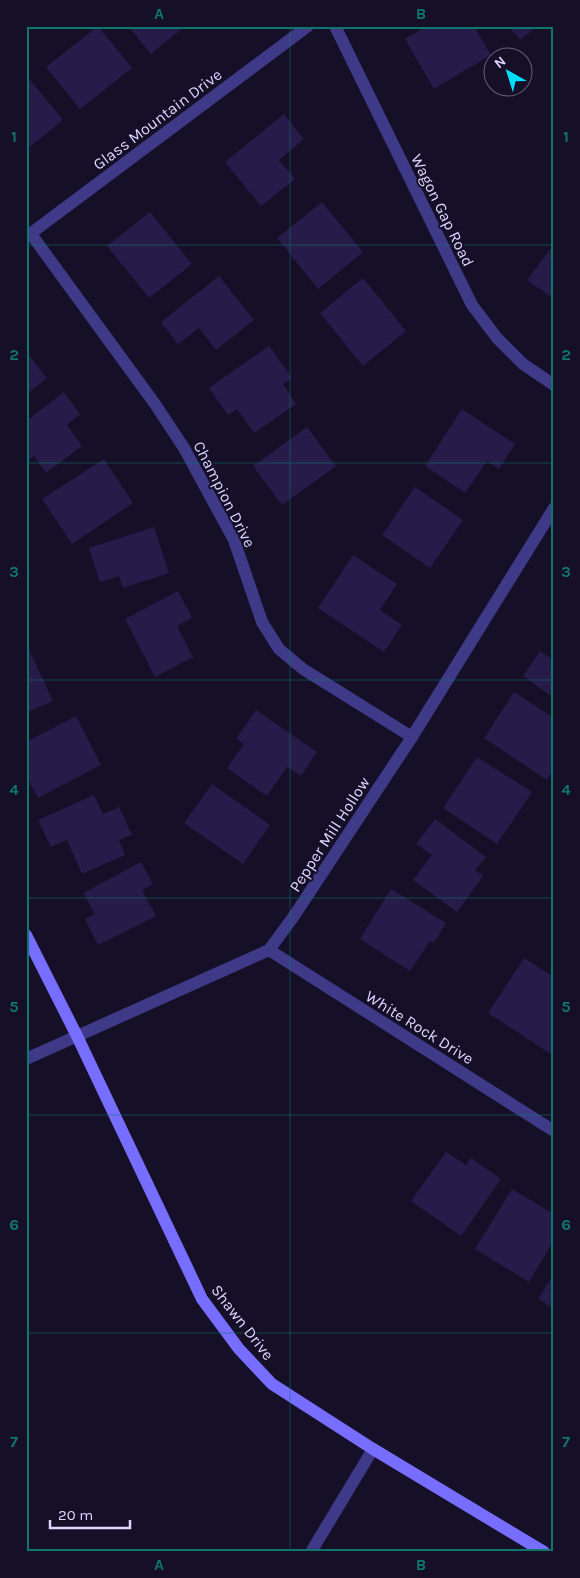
<svg xmlns="http://www.w3.org/2000/svg" width="580" height="1578" font-family="Karla,sans-serif">
<style>
.building{fill:#261b49}
.lines{fill:none;stroke-linecap:round;stroke-linejoin:round}
.street{stroke:#3f3a88;stroke-width:12}
.secondary{stroke:#776dff;stroke-width:12}
.grid{fill:none;stroke:#0f766e;stroke-width:1;stroke-opacity:0.55}
.labels{text-anchor:middle;stroke-width:4;stroke-linejoin:round;paint-order:stroke}
.street-label{font-size:16px;fill:#ddd6ff;stroke:#150f28}
.neatline{fill:none;stroke:#0f766e;stroke-width:2}
.grid-label{font-size:16px;text-anchor:middle;font-weight:bold;fill:#0f766e}
</style>
<rect width="100%" height="100%" fill="#150f28"/>
<!-- building -->
<g class="building">
<polygon points="98,26 132,68 80,109 46,67"/>
<polygon points="128,26 185,26 151,54"/>
<polygon points="427,26 474,26 491,55 434,89 405,39"/>
<polygon points="509,26 537,26 520,40"/>
<polygon points="26,75 63,120 26,150"/>
<polygon points="284,114 304,139 279,160 295,179 261,206 225,162"/>
<polygon points="322,202 363,252 318,289 277,238"/>
<polygon points="150,212 192,264 149,298 107,246"/>
<polygon points="554,244 554,299 527,280"/>
<polygon points="219,276 254,320 216,350 199,328 178,344 161,322"/>
<polygon points="363,278 406,331 363,366 320,313"/>
<polygon points="269,346 292,378 283,384 296,404 254,433 237,409 228,415 209,388"/>
<polygon points="26,352 47,378 26,395"/>
<polygon points="64,392 80,414 67,425 82,446 46,473 34,456 28,461 26,458 26,421"/>
<polygon points="462,409 515,444 499,469 487,461 465,493 425,466"/>
<polygon points="307,427 336,466 282,505 253,466"/>
<polygon points="104,459 133,503 72,544 42,499"/>
<polygon points="415,487 463,520 430,568 382,535"/>
<polygon points="154,527 169,573 123,588 119,576 100,582 89,548"/>
<polygon points="353,555 397,584 380,610 402,625 384,652 318,608"/>
<polygon points="178,591 192,618 177,626 193,657 155,677 125,619"/>
<polygon points="26,643 53,701 26,713"/>
<polygon points="540,651 553,660 554,659 554,698 523,676"/>
<polygon points="514,692 554,718 554,769 547,780 484,738"/>
<polygon points="256,710 317,752 301,776 287,767 267,796 227,768 244,744 236,739"/>
<polygon points="76,716 101,765 38,798 26,776 26,742"/>
<polygon points="477,757 532,792 497,844 443,808"/>
<polygon points="212,784 270,825 243,864 184,823"/>
<polygon points="94,795 103,814 119,807 132,835 119,840 125,855 82,874 67,840 51,847 38,820"/>
<polygon points="435,819 486,857 475,870 483,876 457,912 413,880 432,855 416,844"/>
<polygon points="141,862 153,884 142,890 156,916 98,945 85,919 95,914 83,893"/>
<polygon points="391,889 446,923 434,943 430,941 410,971 360,939"/>
<polygon points="524,958 554,977 554,1012 551,1016 554,1017 554,1056 488,1013"/>
<polygon points="446,1152 466,1165 471,1158 501,1179 461,1236 411,1201"/>
<polygon points="512,1189 554,1214 554,1240 529,1282 475,1249"/>
<polygon points="554,1274 554,1309 538,1299"/>
</g>
<g class="lines">
<!-- street -->
<g class="street">
<polyline points="335,26 472,305 497,338 523,364 554,385"/>
<polyline points="31,234 155,404 184,448 234,540 262,622 279,649 303,669 412,737"/>
<polyline points="26,237 308,26"/>
<polyline points="269,950 554,1131"/>
<polyline points="26,1059 269,950 294,916 412,737 554,508"/>
<polyline points="311,1552 373,1449"/>
</g>
<!-- secondary -->
<polyline class="secondary" points="26,935 77,1036 202,1299 239,1349 272,1384 373,1449 544,1552"/>
</g>
<!-- grid -->
<path class="grid" d="M 290,26 L 290,1552M 26,245 L 554,245M 26,463 L 554,463M 26,680 L 554,680M 26,898 L 554,898M 26,1115 L 554,1115M 26,1333 L 554,1333"/>
<g class="labels">
<!-- street labels -->
<g class="street-label">
<text transform="translate(157 119) rotate(-37)" y="6">Glass Mountain Drive</text>
<text transform="translate(443 210) rotate(64)" y="6">Wagon Gap Road</text>
<text transform="translate(225 494) rotate(63)" y="6">Champion Drive</text>
<text transform="translate(329 834) rotate(-57)" y="6">Pepper Mill Hollow</text>
<text transform="translate(420 1027) rotate(32)" y="6">White Rock Drive</text>
<text transform="translate(243 1322) rotate(52)" y="6">Shawn Drive</text>
</g>
</g>
<!-- border -->
<rect width="580" height="1578" fill="none" stroke="#150f28" stroke-width="55"/>
<!-- north arrow -->
<g transform="translate(508 72) rotate(321)"><circle r="24" fill="#150f28" stroke="#655f7e"/>
<path d="M0-4L9 19L0 12L-9 19Z" fill="#02dcff"/>
<text y="-8" font-size="14" font-weight="bold" text-anchor="middle" fill="#ddd6ff">N</text>
</g>
<!-- scale -->
<path d="M50 1520v8h80v-8" fill="none" stroke="#ddd6ff" stroke-width="2.5"/>
<text x="58" y="1520" font-size="15" fill="#ddd6ff" stroke="#150f28" stroke-width="4" paint-order="stroke">20 m</text>
<rect x="28" y="28" width="524" height="1522" class="neatline"/>
<g class="grid-label">
<text x="159" y="19">A</text>
<text x="421" y="19">B</text>
<text x="14" y="142">1</text>
<text x="566" y="142">1</text>
<text x="14" y="360">2</text>
<text x="566" y="360">2</text>
<text x="14" y="577">3</text>
<text x="566" y="577">3</text>
<text x="14" y="795">4</text>
<text x="566" y="795">4</text>
<text x="14" y="1012">5</text>
<text x="566" y="1012">5</text>
<text x="14" y="1230">6</text>
<text x="566" y="1230">6</text>
<text x="14" y="1447">7</text>
<text x="566" y="1447">7</text>
<text x="159" y="1570">A</text>
<text x="421" y="1570">B</text>
</g>
</svg>
